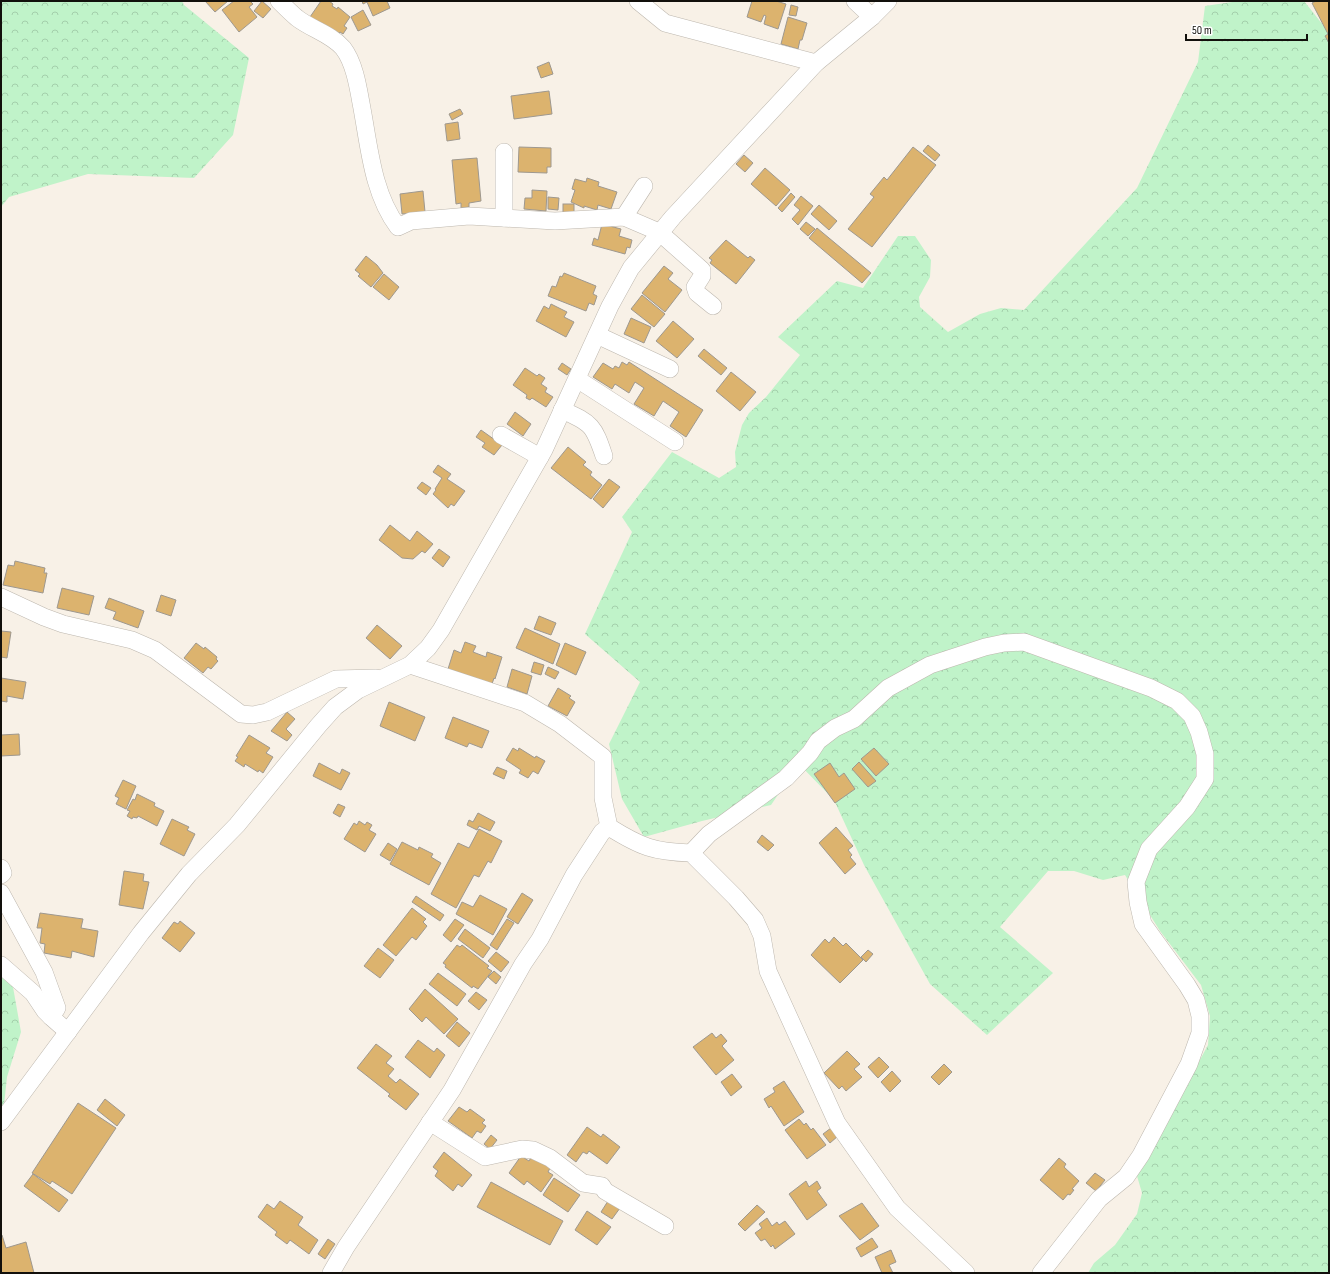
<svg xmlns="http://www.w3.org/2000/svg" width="1330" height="1274" font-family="'Sofia Sans Condensed',sans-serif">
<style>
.forest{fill:url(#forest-crowns)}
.building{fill:#dcb36e;stroke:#9e988f}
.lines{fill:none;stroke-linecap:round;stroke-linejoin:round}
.minor-casing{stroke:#bdb7ae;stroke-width:18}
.minor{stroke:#fff;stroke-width:17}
</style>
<defs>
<pattern id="forest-crowns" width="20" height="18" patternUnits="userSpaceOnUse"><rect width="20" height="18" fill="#c0f3c9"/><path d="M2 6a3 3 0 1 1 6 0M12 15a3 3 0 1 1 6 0" fill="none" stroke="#a4cfab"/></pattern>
</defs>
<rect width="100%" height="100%" fill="#f8f1e7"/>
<!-- forest -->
<g class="forest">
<polygon points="1,1 182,1 184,5 249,58 233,135 194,178 88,174 9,197 1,207"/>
<polygon points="1239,1 1304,1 1323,25 1329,26 1329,1273 1088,1273 1094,1263 1115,1245 1137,1214 1142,1193 1137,1176 1208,1045 1210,1016 1201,985 1160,931 1125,875 1103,880 1074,871 1048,871 1000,927 1053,973 987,1035 930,984 864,865 834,800 799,764 771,805 702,821 644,837 622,799 609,744 640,682 585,634 632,532 622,517 672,452 719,478 736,467 735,452 742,425 749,413 766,397 800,355 778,337 837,281 863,288 898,236 915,236 931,260 930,277 919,297 920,307 948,332 980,314 1001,308 1024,310 1137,188 1198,62 1205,6"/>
<polygon points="1,976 13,987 21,1032 7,1077 4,1105 1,1109"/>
</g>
<!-- building -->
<g class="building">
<polygon points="205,1 228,1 215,12"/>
<polygon points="234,1 250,1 253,4 249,7 257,17 239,32 222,10"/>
<polygon points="262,1 271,9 263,18 254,11"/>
<polygon points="321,1 329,1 333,4 332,6 337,9 338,7 350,17 344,26 347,28 343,34 340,32 338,35 310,17"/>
<polygon points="362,1 387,1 390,8 373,16 367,2 363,4"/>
<polygon points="752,1 776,1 786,4 778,29 764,24 766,16 764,15 761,22 747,17"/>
<polygon points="1316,1 1329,1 1329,43 1325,36 1328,34 1312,3"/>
<polygon points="791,5 798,7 796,16 789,15"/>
<polygon points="363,10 371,25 358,31 351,17"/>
<polygon points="788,17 807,23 802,40 800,40 798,49 781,44"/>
<polygon points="549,62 553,74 541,78 537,67"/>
<polygon points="549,91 552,114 514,119 511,96"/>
<polygon points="460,109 463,114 452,120 449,114"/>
<polygon points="458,122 460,139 447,141 445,124"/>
<polygon points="928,145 940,155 935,161 923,151"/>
<polygon points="519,147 551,148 551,167 547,167 547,173 518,172"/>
<polygon points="913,147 936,165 872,247 848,229 874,197 870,194 884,177 887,180"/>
<polygon points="744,155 753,163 745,172 736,164"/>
<polygon points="477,158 481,201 469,203 469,207 461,208 461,203 456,204 452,160"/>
<polygon points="765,168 790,190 776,206 751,184"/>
<polygon points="587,178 599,182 598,186 617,192 611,209 598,205 597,210 584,206 584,208 571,202 575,190 572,189 575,179 586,182"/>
<polygon points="532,190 547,191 546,211 524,209 525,198 532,198"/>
<polygon points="423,191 425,212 402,214 400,194"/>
<polygon points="791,193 795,197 782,212 778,208"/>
<polygon points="801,196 813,206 798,225 792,219 800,210 794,205"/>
<polygon points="548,197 559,198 558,210 548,209"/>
<rect x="563" y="204" width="11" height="9"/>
<polygon points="819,205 837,221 829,230 811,214"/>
<polygon points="806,222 815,229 808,236 800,229"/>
<polygon points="602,224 621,229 619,236 632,240 630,248 627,247 625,254 592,245 594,238 598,240"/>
<polygon points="817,228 871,273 862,283 809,238"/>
<polygon points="726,240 748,258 750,256 755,260 736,284 710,263 712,260 709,258"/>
<polygon points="366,256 377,265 383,273 371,287 358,276 360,274 355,270"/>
<polygon points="664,266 673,273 668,279 682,290 665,312 642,293"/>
<polygon points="564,273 596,286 593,294 597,296 594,305 589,303 586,311 548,296 552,286 556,287 560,276 562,277"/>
<polygon points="384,274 399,287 389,300 373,287"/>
<polygon points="642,295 665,314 654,327 631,309"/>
<polygon points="551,304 567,312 564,317 574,322 566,337 536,321 544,306 549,309"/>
<polygon points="631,318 651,327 644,343 624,334"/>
<polygon points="673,321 694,339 677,358 656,341"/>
<polygon points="704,349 727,368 721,375 698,356"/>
<polygon points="622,362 627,365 629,362 703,410 686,437 670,426 679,412 663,401 654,416 634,404 644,388 635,382 629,393 615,384 612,389 593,377 603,363 613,369 615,366 619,368"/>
<polygon points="562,363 571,369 567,375 558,369"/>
<polygon points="525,368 537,376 539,374 545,378 541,384 547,388 545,392 553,397 546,407 532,398 530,400 526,398 527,395 513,385"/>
<polygon points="731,372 756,392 740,411 716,391"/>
<polygon points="515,412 531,424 523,436 507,424"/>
<polygon points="481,430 502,445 494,455 482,447 485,443 476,437"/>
<polygon points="568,447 586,462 583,465 592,472 590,475 602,485 591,499 551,468"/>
<polygon points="438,465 451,474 447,479 465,491 454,506 451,504 448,508 433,494 436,490 435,489 442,478 433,472"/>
<polygon points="609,479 620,487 603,508 593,499"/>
<polygon points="422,482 431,488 426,495 417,488"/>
<polygon points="390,525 410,541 417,531 433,544 425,553 422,551 413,559 402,558 379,540"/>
<polygon points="439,549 450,557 443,567 432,558"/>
<polygon points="15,561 45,568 44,573 47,573 43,593 3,585 8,565 14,566"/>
<polygon points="62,588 94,596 89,615 57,608"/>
<polygon points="161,595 176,600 171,616 156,611"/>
<polygon points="109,598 144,611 138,628 113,619 116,612 105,608"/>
<polygon points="539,616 556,623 551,635 534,629"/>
<polygon points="377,625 402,646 390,659 366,638"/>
<polygon points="525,628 560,644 553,664 516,648"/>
<polygon points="1,631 11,632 7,658 1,657"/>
<polygon points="465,642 476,646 473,652 486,657 487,652 502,657 495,679 494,678 492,684 448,669 454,650 461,653"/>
<polygon points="196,643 204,649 205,647 217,657 216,659 218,661 211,669 208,667 203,673 184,658"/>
<polygon points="565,643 586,652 576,675 556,665"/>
<polygon points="534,662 544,665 541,675 531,672"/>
<polygon points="548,667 559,672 555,679 545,674"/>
<polygon points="512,669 532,676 527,694 507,687"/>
<polygon points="1,678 26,682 23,699 7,696 7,702 1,701"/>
<polygon points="558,688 571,696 569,698 575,702 567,716 548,706"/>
<polygon points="389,702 425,717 415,741 380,726"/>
<polygon points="287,712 295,719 286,729 292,735 287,741 271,731"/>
<polygon points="453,717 489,731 482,748 469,743 467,747 445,738"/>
<polygon points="19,734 20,755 1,756 1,735"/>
<polygon points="249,735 270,748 266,753 273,757 263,773 259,770 258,772 245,764 244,767 235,761 238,757 236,756"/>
<polygon points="513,748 518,751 519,748 535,758 536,756 545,761 538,774 533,771 528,778 519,773 521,770 506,760"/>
<polygon points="874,748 889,764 876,776 861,759"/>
<polygon points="859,762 876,781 868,787 852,769"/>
<polygon points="319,763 340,774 342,769 350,773 341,790 313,776"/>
<polygon points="830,763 839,777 844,773 855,789 835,803 814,774"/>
<polygon points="497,767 507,771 504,779 493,774"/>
<polygon points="123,780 136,786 126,809 116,804 119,798 115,796"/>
<polygon points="137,794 155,803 154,806 164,811 157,826 138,816 137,818 133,817 132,819 127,816 130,811 127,810 133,799 135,800"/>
<polygon points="338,804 345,807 340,817 333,813"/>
<polygon points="478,813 495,822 490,831 479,826 477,830 467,825 469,820 473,822"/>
<polygon points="172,819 189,827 187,830 195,834 184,856 160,844"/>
<polygon points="359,821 365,825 367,822 372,825 369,830 376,834 365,852 344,839 354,823 357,825"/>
<polygon points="836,827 853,846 848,850 852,855 850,857 856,864 845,874 819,843"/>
<polygon points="479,829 502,841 491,863 488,861 479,877 474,875 456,908 431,894 458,843 469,848"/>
<polygon points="762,835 774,845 768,851 757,842"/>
<polygon points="402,842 418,850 419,847 433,854 431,857 441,863 429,885 390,864"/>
<polygon points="388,843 397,849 390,861 380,855"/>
<polygon points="124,871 144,874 143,881 149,882 143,909 119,905"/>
<polygon points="522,893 533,900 518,924 507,917"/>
<polygon points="480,895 507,909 493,935 456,914 462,902 473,907"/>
<polygon points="416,896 444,915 440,921 412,902"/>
<polygon points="412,908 426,919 423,922 427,926 416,940 412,937 396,956 383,945"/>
<polygon points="40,913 83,919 81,928 98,931 94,957 72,951 71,958 44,953 45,944 40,943 42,928 37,928"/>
<polygon points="455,919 464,925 451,942 443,935"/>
<polygon points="507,919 514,923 497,950 490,945"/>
<polygon points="180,921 195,933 180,952 162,938 174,922 178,924"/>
<polygon points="465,929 490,948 483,958 458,939"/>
<polygon points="834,937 843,946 846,943 863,960 840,983 811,955 825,939 829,943"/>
<polygon points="457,945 460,947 462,945 489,966 487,968 492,971 478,989 473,986 472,988 445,967 446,965 443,963"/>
<polygon points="378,948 394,960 380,978 364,966"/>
<polygon points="868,950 873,954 866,962 861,957"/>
<polygon points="496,952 509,962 501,972 488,961"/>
<polygon points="494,971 501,977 496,984 488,977"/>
<polygon points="438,973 466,994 457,1006 429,984"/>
<polygon points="425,989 458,1019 444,1034 426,1017 422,1022 409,1009"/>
<polygon points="476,992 487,1000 479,1010 468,1001"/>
<polygon points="457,1022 470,1033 459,1047 446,1036"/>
<polygon points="712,1033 716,1038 721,1034 727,1041 722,1046 734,1060 716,1075 693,1047"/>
<polygon points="418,1040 434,1052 437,1048 445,1055 430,1078 405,1057"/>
<polygon points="376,1044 392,1056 386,1063 394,1069 388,1076 396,1083 400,1079 419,1094 406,1110 388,1096 390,1094 357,1068"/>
<polygon points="847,1051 860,1064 854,1069 862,1077 846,1091 842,1086 839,1089 824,1073"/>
<polygon points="879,1057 889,1067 878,1078 868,1067"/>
<polygon points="944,1064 952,1072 939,1085 931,1077"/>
<polygon points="892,1071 901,1081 890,1092 881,1082"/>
<polygon points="732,1074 742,1087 731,1096 721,1082"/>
<polygon points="784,1081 804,1112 784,1126 771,1106 769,1108 764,1099 775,1092 773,1088"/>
<polygon points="105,1099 125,1115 117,1126 97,1110"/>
<polygon points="78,1103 116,1128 72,1194 52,1181 50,1184 32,1173"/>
<polygon points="459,1107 467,1112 470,1109 485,1120 482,1123 486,1126 481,1133 477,1131 472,1138 448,1121"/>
<polygon points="799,1119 804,1125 806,1123 811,1130 813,1128 826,1145 807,1159 785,1130"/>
<polygon points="587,1127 601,1137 603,1134 620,1147 607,1164 589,1151 587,1154 583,1152 576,1162 567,1155"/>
<polygon points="831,1128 838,1136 830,1143 823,1134"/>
<polygon points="491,1135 497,1140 490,1149 484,1144"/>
<polygon points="444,1152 472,1175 462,1187 458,1184 453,1191 435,1176 438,1171 433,1167"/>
<polygon points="521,1156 529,1161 532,1156 550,1168 548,1172 553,1175 541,1192 527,1181 524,1185 509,1173"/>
<polygon points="1059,1158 1066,1164 1064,1167 1079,1181 1072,1189 1074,1190 1070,1195 1068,1194 1063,1200 1040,1180"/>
<polygon points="1095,1173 1105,1180 1096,1191 1086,1183"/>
<polygon points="33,1174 68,1200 59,1212 24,1186"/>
<polygon points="554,1178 580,1195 568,1212 543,1195"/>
<polygon points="806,1181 809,1187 817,1181 821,1188 817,1191 827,1205 807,1220 789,1194"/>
<polygon points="491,1182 563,1221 550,1245 477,1207"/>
<polygon points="280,1201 303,1217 298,1225 318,1240 309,1254 290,1240 287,1244 275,1235 277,1232 258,1217 267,1204 274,1209"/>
<polygon points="608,1201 620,1208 612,1219 601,1212"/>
<polygon points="862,1203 879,1226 860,1240 839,1216"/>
<polygon points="757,1205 765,1212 745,1231 738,1224"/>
<polygon points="587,1211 611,1227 597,1245 575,1230"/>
<polygon points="767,1218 772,1226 777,1222 779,1225 785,1221 795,1234 775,1249 773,1245 771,1247 765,1239 761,1241 755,1233 762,1228 759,1224"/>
<polygon points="2,1235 6,1248 26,1242 34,1273 1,1273 1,1236"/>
<polygon points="872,1238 878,1247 861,1257 856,1248"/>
<polygon points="328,1239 335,1244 325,1259 318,1254"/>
<polygon points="891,1250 896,1262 889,1265 893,1273 882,1273 875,1257"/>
</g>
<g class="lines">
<defs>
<g id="minor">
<path d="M 279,1 C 285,7 291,13 297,18 C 311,29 331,34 343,48 C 354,62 358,86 361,103 C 369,144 372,193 398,227 L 411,221 L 469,216 L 555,221 L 624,217 L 659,232 L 702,270 L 702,276 L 695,287 L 697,293 L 713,306"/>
<polyline points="638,1 665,23 816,63"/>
<polyline points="855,1 872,17"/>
<polyline points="624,217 644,186"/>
<polyline points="504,218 504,152"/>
<polyline points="597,335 670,369"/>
<polyline points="577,379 675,442"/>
<path d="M 562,410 C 592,423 594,426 604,456"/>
<polyline points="501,435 540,457"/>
<polyline points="1,597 44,617 63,624 132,640 155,650 241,714 253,715 267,712 336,679 376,678"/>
<path d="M 410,665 L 525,703 L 560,724 L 603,757 L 603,798 L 609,827 C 641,847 654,852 691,853 L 736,898 L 755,920 L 762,936 L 768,971 L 837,1123 L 897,1208 L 966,1273"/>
<polyline points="691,853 709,834 786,778 810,753 818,741 835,728 854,719 888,688 930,665 985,647 1004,643 1024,642 1151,688 1177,701 1192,716 1199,732 1205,754 1205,779 1187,807 1149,849 1136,882 1138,902 1143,924 1187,985 1196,1000 1200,1016 1200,1033 1189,1064 1141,1155 1126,1177 1099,1199 1041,1273"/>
<polyline points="1,868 3,873 1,875"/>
<polyline points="1,893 44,972 57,1008 51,1017 68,1032"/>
<polyline points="1,965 33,993 45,1011 51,1017"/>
<polyline points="1,1122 141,933 189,874 237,825 318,726 335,707 358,690 410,665 428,648 441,630 544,450 610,306 631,268 673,217 816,63 872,17 888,1"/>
<polyline points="430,1122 485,1157 522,1149 533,1150 550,1158 583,1183 602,1186 605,1191 665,1226"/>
<polyline points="331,1273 346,1247 452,1090 523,964 540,939 574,875 602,832 609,827"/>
</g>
</defs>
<!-- minor casing -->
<use href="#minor" class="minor-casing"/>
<!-- minor -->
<use href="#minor" class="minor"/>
</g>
<!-- border -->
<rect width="1330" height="1274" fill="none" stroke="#12100c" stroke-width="4"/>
<!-- scale -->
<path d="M1186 34v6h121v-6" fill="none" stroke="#12100c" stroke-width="2"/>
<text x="1192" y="34" font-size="12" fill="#12100c" stroke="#ffffff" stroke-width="3" paint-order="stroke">50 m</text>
</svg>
